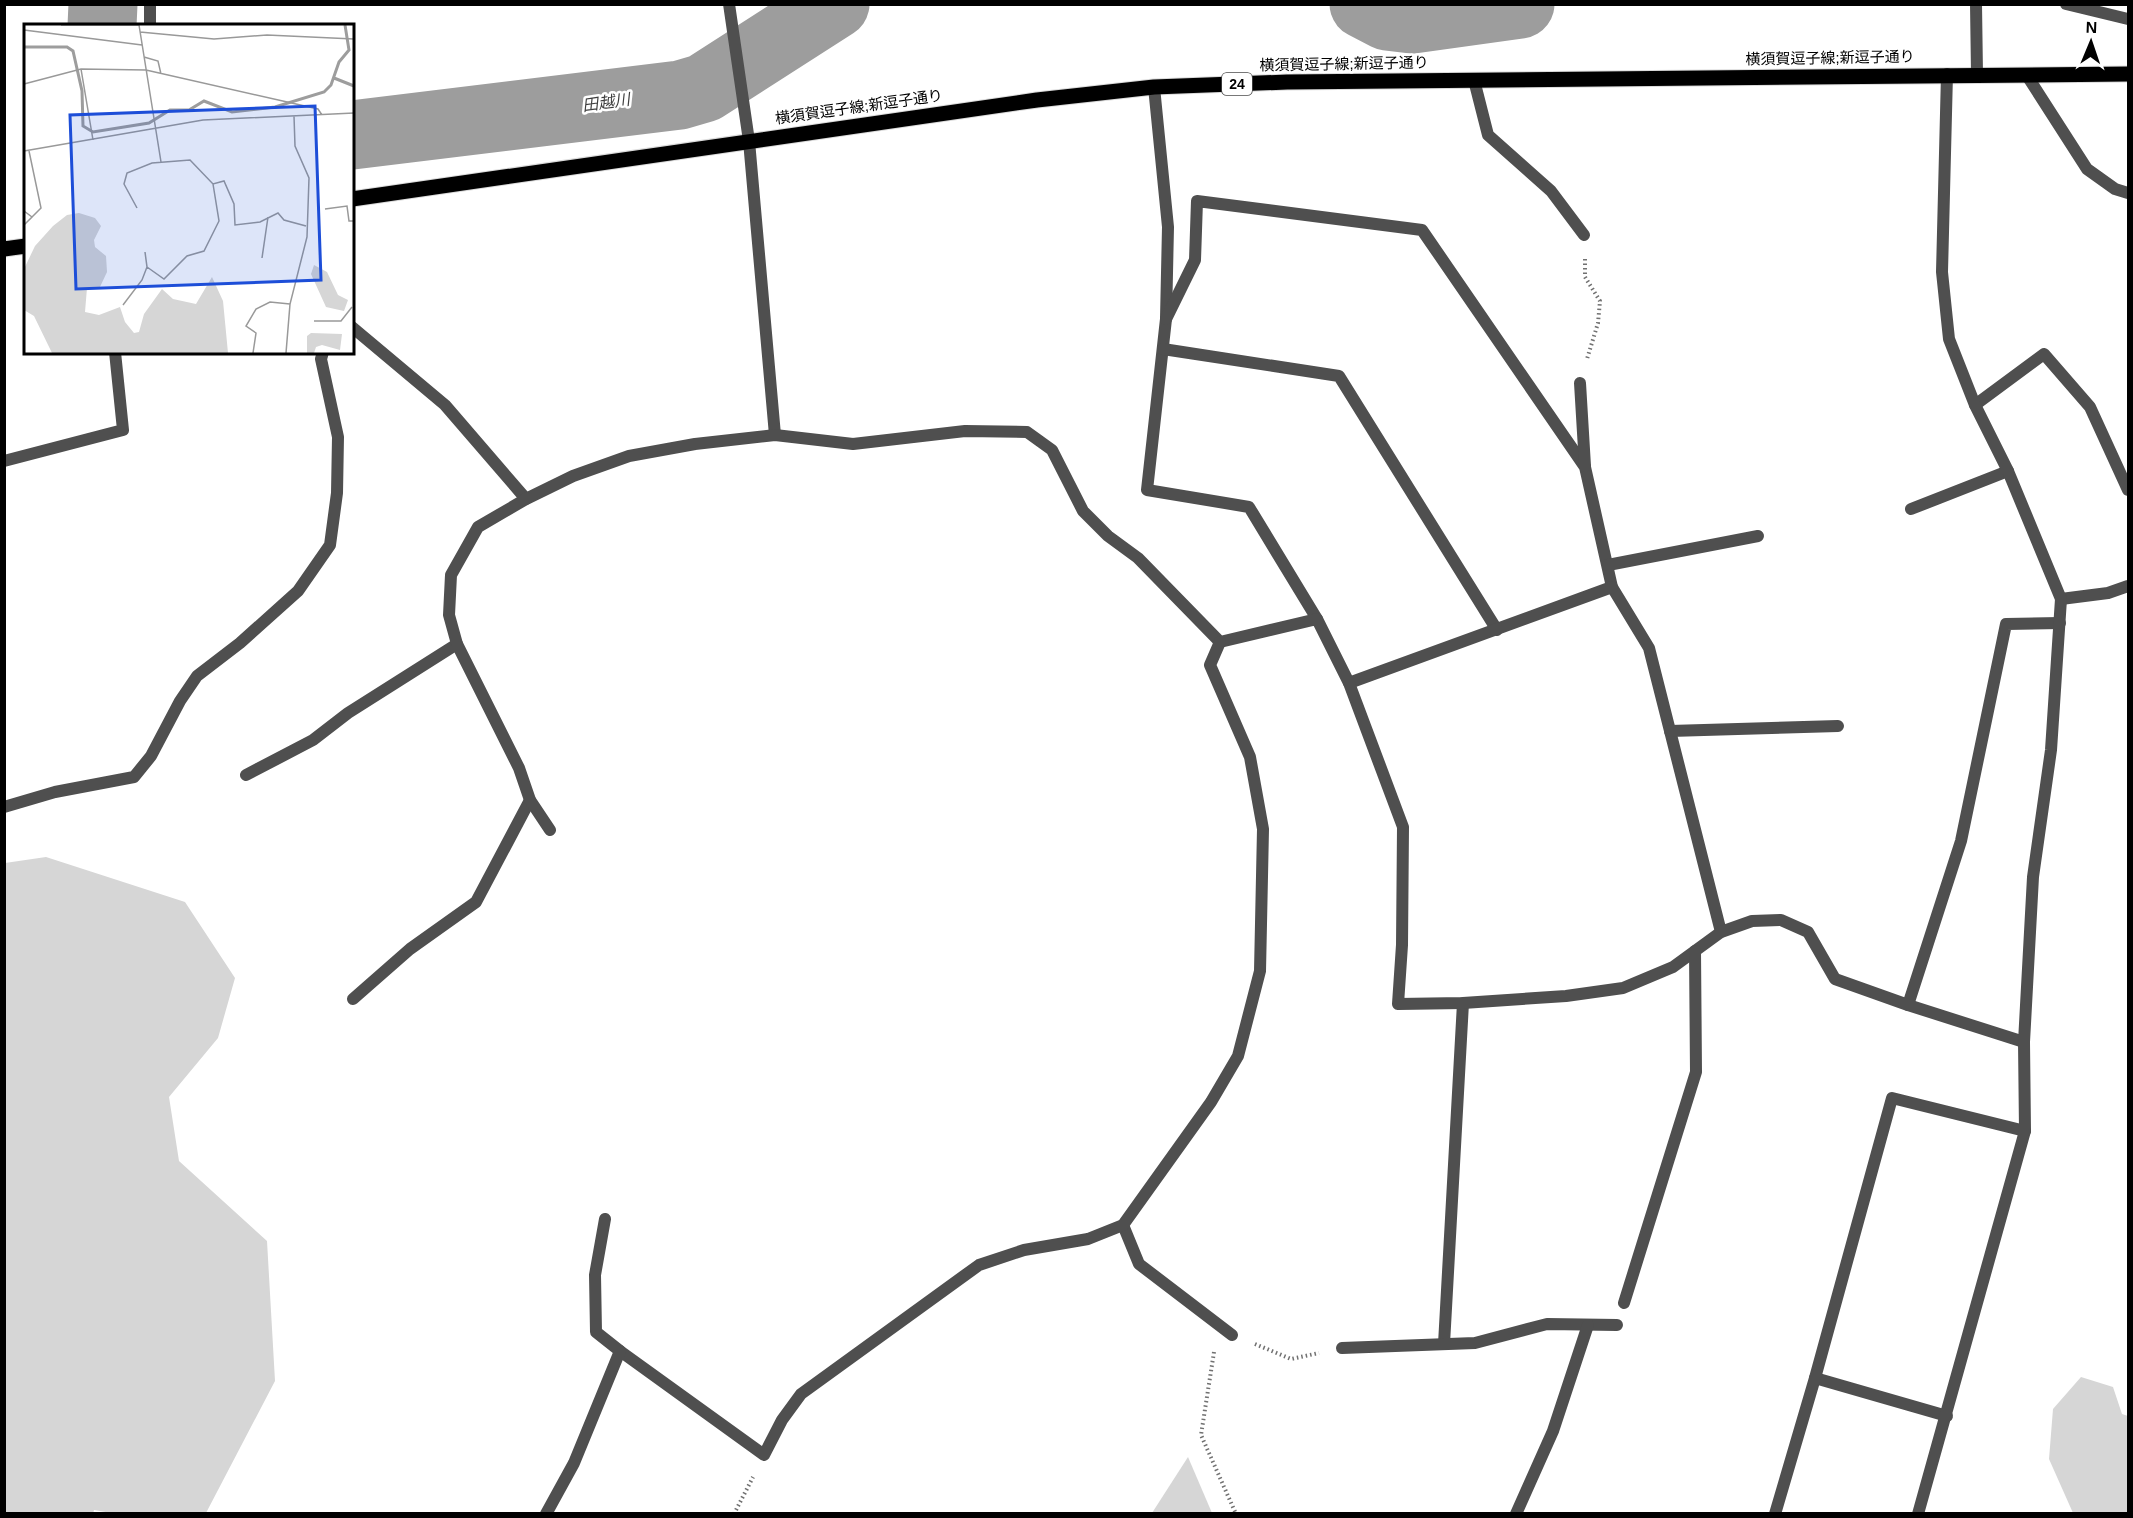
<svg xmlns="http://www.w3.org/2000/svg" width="2133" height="1518" font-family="Helvetica,'Noto Sans JP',sans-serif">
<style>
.green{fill:#d6d6d6}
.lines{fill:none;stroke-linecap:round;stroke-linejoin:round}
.river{stroke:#9d9d9d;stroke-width:69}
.primary-casing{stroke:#dbdbdb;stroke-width:17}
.path{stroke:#717171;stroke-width:4;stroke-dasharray:1.5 3;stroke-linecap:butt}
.service{stroke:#4f4f4f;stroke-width:12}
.minor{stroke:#4f4f4f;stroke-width:12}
.tertiary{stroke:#4f4f4f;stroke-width:12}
.primary{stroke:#000;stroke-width:15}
.labels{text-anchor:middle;stroke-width:5;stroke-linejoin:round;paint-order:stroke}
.shield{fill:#fff;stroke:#4c4c4c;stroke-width:1.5}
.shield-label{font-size:14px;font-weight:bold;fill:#000}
.street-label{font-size:15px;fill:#000;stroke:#fff}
.water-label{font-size:16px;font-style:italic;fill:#3e3e3e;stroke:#fff}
.inset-river{fill:none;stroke:#9d9d9d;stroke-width:3}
.inset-road{fill:none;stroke:#999;stroke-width:1.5}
.view{fill:#1d4ed8;fill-opacity:0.15;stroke:#1d4ed8;stroke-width:3}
.inset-edge{fill:none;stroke:#000;stroke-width:3}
</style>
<rect width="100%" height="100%" fill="#fff"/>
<!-- green -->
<g class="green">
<polygon points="46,857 185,902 235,978 218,1038 169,1097 179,1161 267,1241 275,1381 206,1513 117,1514 94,1510 93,1514 5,1513 5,863"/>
<polygon points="2081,1377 2113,1387 2122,1414 2128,1416 2128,1513 2073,1513 2049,1459 2053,1409"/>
<polygon points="1188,1457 1212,1513 1152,1513"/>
</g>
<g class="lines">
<!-- river -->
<g class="river">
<polyline points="1364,4 1387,16 1412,19 1520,4"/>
<polyline points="102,26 103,4"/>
<polyline points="352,135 680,95 704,88 835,4"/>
</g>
<defs>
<g id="primary">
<polyline points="352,199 1037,100 1154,87 1287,82 2128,74"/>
<polyline points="4,249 26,246"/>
</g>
</defs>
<!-- primary casing -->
<use href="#primary" class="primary-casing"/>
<!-- path -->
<g class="path">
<polyline points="1585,259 1585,277 1600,301 1598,323 1587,359"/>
<polyline points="1255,1344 1291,1359 1319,1353"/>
<polyline points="1214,1352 1201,1435 1236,1514"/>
<polyline points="734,1514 753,1477"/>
</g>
<!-- service -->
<g class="service">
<polyline points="2026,74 2087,169 2115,189 2128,193"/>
<polyline points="1474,80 1488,135 1551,191 1584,235"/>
<polyline points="1154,87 1168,227 1166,319 1147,490 1249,507 1317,619"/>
<polyline points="1166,319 1195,260 1197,201 1422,230 1585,467 1612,587 1649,648 1721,932"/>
<polyline points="352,327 445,405 526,499"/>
<polyline points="1163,349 1339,376 1497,630"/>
<polyline points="1580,383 1585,466"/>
<polyline points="1975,405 2044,354 2090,407 2128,490"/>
<polyline points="4,461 123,430 115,352"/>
<polyline points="1911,509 2008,471"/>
<polyline points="1608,565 1758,536"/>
<polyline points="2061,599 2108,593 2128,586"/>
<polyline points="1349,683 1612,587"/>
<polyline points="1670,731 1838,726"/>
<polyline points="246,775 313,740 348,713 457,644"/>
<polyline points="4,807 55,792 134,777 151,756 180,701 197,676 240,643 298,591 330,545 337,493 338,437 321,359 323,352"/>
<polyline points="353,999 410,949 476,902 530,800"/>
<polyline points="1908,1005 1961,841 2006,624 2060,623"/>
<polyline points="1123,1225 1139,1264 1232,1335"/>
<polyline points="1444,1344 1463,1003"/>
<polyline points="1342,1348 1475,1343 1547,1324 1617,1325"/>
<polyline points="1815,1378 1947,1416"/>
<polyline points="1516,1514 1553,1431 1588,1325"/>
<polyline points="1775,1514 1815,1378 1892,1098 2025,1131"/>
</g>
<!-- minor -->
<g class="minor">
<polyline points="150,4 150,26"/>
<polyline points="1976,4 1977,74"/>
<polyline points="2066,4 2128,19"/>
<polyline points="749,141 775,435"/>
<polyline points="550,830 530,800 519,768 457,644 449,615 451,575 478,527 526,499 573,476 629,456 695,444 775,435 853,444 965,431 1027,432 1052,450 1083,511 1108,536 1138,558 1220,642 1317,619 1349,683 1403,827 1402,945 1398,1004 1463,1003 1566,996 1623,988 1673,967 1721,932 1752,921 1781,920 1808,932 1835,979 1908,1005 2024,1042"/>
<polyline points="1624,1303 1696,1072 1695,951"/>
<polyline points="620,1351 764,1455 782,1420 801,1394 979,1265 1024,1250 1088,1239 1123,1225 1211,1102 1238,1056 1260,971 1263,829 1250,757 1210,665 1220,642"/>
<polyline points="546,1514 574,1463 620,1351 596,1332 595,1275 605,1219"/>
<polyline points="1918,1514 2025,1131 2024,1042 2033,877 2051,750 2061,599 2008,471 1975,405 1949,339 1942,272 1947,74"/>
</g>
<!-- tertiary -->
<polyline class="tertiary" points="729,4 749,141"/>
<!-- primary -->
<use href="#primary" class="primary"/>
</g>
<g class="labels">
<!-- shield labels -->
<rect class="shield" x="1222" y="73" width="30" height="22" rx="4.5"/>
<g class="shield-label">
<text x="1237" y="89">24</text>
</g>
<!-- street labels -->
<g class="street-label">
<text transform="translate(1830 58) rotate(-1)" y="5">横須賀逗子線;新逗子通り</text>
<text transform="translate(1344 64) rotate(-1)" y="5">横須賀逗子線;新逗子通り</text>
<text transform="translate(859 107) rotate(-8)" y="5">横須賀逗子線;新逗子通り</text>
</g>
<!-- water labels -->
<g class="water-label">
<text transform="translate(606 102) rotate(-8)" y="6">田越川</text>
</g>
</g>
<!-- overview -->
<g transform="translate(24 24)">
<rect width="330" height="330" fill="#fff"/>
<path d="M 55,189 L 71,194 L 77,202 L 70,216 L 71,223 L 82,232 L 83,248 L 75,265 L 63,264 L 61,288 L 75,291 L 96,283 L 101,298 L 110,309 L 115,308 L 120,290 L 138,265 L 149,275 L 172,280 L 188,253 L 199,277 L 204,329 L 28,329 L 10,292 L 0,286 L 0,245 L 11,222 L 29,202 L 43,191 ZM 290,241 L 303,248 L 314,271 L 324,276 L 320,287 L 302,283 L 287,250 ZM 287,309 L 318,310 L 316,326 L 298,321 L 292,323 L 290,329 L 283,329 L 283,312 Z" fill="#d6d6d6"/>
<path class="inset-river" d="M 0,23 L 43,23 L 49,27 L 58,67 L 59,102 L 69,108 L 125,99 L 146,86 L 165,86 L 180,77 L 208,88 L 251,83 L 300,68 L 307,61 L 315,38 L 325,26 L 321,1M 310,54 L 330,62"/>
<path class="inset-road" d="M 37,1 L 115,1M 115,1 L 137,138M 0,6 L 118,21M 116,8 L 190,15 L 243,11 L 330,15M 120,33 L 134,37 L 137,50M 57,45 L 69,116M 0,60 L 57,45 L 122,46 L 294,85 L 298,91M 0,127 L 179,96 L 330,89M 5,127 L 17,184 L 8,193M 113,184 L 100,160 L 103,149 L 128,139 L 166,136 L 189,160 L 200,157 L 210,180 L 211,201 L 236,198 L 254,189 L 260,196 L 282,202M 301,185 L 323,182 L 325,197 L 330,197M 0,187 L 8,193 L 0,201M 238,234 L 244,193M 123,243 L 140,255 L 163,232 L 180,227 L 195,197 L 189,160M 99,281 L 118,256 L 123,243 L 121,228M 290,297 L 317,297 L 328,283M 229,329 L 232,309 L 222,302 L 232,285 L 246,278 L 266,280M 262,329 L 266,280 L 283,213 L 285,154 L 271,122 L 270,92"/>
<path class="view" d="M 291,82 L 297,256 L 52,265 L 46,91 Z"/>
<rect width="330" height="330" class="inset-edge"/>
</g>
<!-- border -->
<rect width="2133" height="1518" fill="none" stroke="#000000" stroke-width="12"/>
<!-- north arrow -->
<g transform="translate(2091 42) rotate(2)" stroke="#ffffff" stroke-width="4.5" paint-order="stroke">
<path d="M0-4.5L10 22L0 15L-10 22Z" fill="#000000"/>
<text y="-9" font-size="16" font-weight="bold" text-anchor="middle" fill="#000000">N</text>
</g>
</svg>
